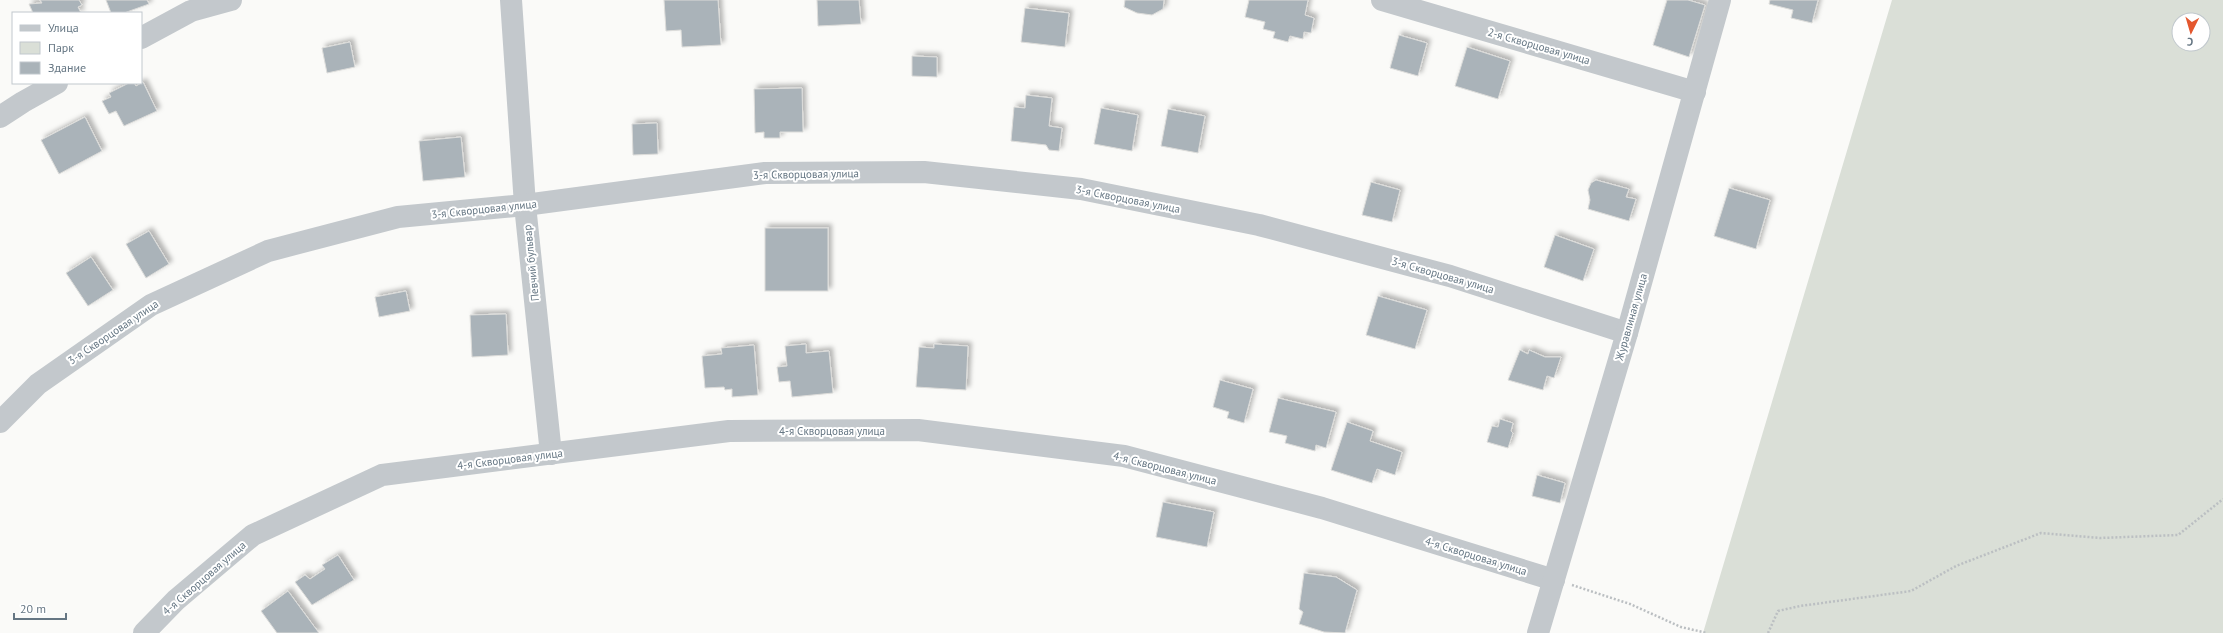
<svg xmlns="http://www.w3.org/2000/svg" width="2223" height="633" font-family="'PT Sans',sans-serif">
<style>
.green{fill:#dadfd7;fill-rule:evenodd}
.building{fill:#aab3b9;stroke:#dcdcda;filter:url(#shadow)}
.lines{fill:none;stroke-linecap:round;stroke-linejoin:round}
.path{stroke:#bbbfc2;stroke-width:2.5;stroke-dasharray:2 2;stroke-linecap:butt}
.minor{stroke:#c3c8cc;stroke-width:22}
.labels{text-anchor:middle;stroke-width:4;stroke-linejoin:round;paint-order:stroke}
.street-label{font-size:11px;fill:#657683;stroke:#fff}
</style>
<defs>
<filter id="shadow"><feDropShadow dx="3.5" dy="-3.5" stdDeviation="2" flood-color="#0004"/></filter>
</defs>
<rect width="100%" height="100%" fill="#fafaf8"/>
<!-- green -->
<path class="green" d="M 1892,0 L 2223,0 L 2223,633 L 1703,633 ZM 2179,20 L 2203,20 L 2203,44 L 2179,44 Z"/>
<!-- building -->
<g class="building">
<polygon points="40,0 79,0 82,5 78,7 81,13 33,13 29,4 42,3"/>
<polygon points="106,0 147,0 149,4 124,13 111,13"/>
<polygon points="664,0 718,0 721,45 682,47 681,30 666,31"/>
<polygon points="817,0 859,0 861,24 818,26"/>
<polygon points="1125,0 1164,0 1163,9 1152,15 1137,13 1124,7"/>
<polygon points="1249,0 1308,0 1305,15 1314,18 1311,33 1304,32 1303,39 1290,36 1288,42 1273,38 1275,32 1263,29 1265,22 1245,17"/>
<polygon points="1667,0 1688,0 1705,5 1689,57 1653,45"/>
<polygon points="1770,0 1818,0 1812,23 1791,18 1793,10 1769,4"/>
<polygon points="1025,8 1069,13 1065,47 1021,42"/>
<polygon points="1399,35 1427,43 1418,76 1390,68"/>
<polygon points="350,42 355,67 327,73 322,48"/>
<polygon points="1467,47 1510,61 1498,99 1455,86"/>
<polygon points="912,56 937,57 937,77 912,76"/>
<polygon points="143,82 157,111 124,126 116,111 109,114 102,101 111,97 109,93 129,83 134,83 136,86"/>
<polygon points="802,88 803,132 780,132 780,138 764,138 764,132 755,133 754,89"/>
<polygon points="1026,95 1052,98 1049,126 1062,128 1059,151 1049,150 1046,145 1011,141 1014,107 1025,108"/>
<polygon points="1101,108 1138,115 1132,151 1094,144"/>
<polygon points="1168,109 1205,116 1198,153 1161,146"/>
<polygon points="85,117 102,151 59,174 41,140"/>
<polygon points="657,123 658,154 633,155 632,124"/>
<polygon points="461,137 465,177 423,181 419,141"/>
<polygon points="1596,180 1629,189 1626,197 1636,199 1629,221 1588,209 1590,200 1588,190 1591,183"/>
<polygon points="1371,182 1400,190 1392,222 1362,215"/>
<polygon points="1729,188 1770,200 1756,249 1714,236"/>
<rect x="765" y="228" width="63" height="63"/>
<polygon points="149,231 169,264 146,278 126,244"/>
<polygon points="1555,235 1594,249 1583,281 1544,267"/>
<polygon points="91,257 113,290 88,306 66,273"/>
<polygon points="406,291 410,311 379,317 375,297"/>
<polygon points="1378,296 1427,310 1415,349 1366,335"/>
<polygon points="506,314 508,355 472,357 470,315"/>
<polygon points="806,344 806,353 829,351 833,393 792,397 790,381 779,382 777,367 787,366 785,346"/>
<polygon points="934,344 968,346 966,390 916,387 919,347 934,348"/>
<polygon points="754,345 758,395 732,397 732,389 725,390 724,387 705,388 702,356 722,354 721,348"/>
<polygon points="1520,350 1528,354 1529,350 1545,357 1561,357 1554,378 1547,376 1543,390 1508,380"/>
<polygon points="1220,380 1253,389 1244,423 1227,418 1229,412 1213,407"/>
<polygon points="1278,398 1336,412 1326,448 1316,445 1315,451 1285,443 1287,436 1269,432"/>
<polygon points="1500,419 1513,423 1511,431 1513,433 1508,448 1487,442 1492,426 1498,427"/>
<polygon points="1347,422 1373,431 1370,441 1402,452 1395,475 1377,469 1372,483 1331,470"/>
<polygon points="1537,475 1565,483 1560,503 1532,496"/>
<polygon points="1163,502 1214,512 1207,547 1156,537"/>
<polygon points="338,555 354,580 312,605 295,582 305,575 310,579 325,569 322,565"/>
<polygon points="1304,573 1336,577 1357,590 1345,633 1324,632 1299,624 1303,612 1299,609"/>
<polygon points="288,591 319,633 277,633 261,611"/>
</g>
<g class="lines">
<!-- path -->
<g class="path">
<polyline points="1572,585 1630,604 1681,627 1707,633"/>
<polyline points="1768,633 1778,611 1800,606 1911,591 1956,566 2041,533 2100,538 2178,535 2223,499"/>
</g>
<!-- minor -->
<g class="minor">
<polyline points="511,0 525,205 551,454"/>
<polyline points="1382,0 1695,92"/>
<polyline points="141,38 191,11 231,0"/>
<polyline points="0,117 23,102 57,83"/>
<polyline points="0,422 38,384 151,305 268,251 398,217 525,205 765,173 924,172 1081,189 1259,225 1450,276 1627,333"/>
<polyline points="144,633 176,600 253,535 382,475 729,431 918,430 1124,456 1322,508 1554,580"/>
<polyline points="1538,633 1627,333 1720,0"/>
</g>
</g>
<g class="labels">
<!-- street labels -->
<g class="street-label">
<text transform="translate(1539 46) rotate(16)" y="4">2-я Скворцовая улица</text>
<text transform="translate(806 174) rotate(-1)" y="4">3-я Скворцовая улица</text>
<text transform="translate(1128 199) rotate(11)" y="4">3-я Скворцовая улица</text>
<text transform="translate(484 209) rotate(-6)" y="4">3-я Скворцовая улица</text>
<text transform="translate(531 263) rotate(-96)" y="4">Певчий бульвар</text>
<text transform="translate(1443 275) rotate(16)" y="4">3-я Скворцовая улица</text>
<text transform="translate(1631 317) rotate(-74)" y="4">Журавлиная улица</text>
<text transform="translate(113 332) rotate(-34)" y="4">3-я Скворцовая улица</text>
<text x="832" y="435">4-я Скворцовая улица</text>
<text transform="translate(510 459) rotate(-7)" y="4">4-я Скворцовая улица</text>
<text transform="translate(1165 468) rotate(14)" y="4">4-я Скворцовая улица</text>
<text transform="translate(1476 556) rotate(17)" y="4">4-я Скворцовая улица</text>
<text transform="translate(204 578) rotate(-41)" y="4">4-я Скворцовая улица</text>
</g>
</g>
<!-- legend -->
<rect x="12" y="12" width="130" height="72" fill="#ffffff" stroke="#c1c8cd"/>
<rect x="20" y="25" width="20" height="6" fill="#c3c8cc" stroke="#c1c8cd"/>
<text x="48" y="32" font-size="12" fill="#657683">Улица</text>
<rect x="20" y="42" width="20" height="12" fill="#dadfd7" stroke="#c1c8cd"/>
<text x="48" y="52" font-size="12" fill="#657683">Парк</text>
<rect x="20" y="62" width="20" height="12" fill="#aab3b9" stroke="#c1c8cd"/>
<text x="48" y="72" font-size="12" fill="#657683">Здание</text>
<!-- north arrow -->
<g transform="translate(2191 32) rotate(185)"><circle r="19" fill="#ffffff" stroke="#c1c8cd"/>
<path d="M0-3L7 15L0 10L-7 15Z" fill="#e4572e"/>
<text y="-6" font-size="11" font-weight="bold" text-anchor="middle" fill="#657683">С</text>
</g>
<!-- scale -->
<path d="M14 613v6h52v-6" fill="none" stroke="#657683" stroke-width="2"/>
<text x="20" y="613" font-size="12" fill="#657683" stroke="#ffffff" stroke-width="3" paint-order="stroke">20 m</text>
</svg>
